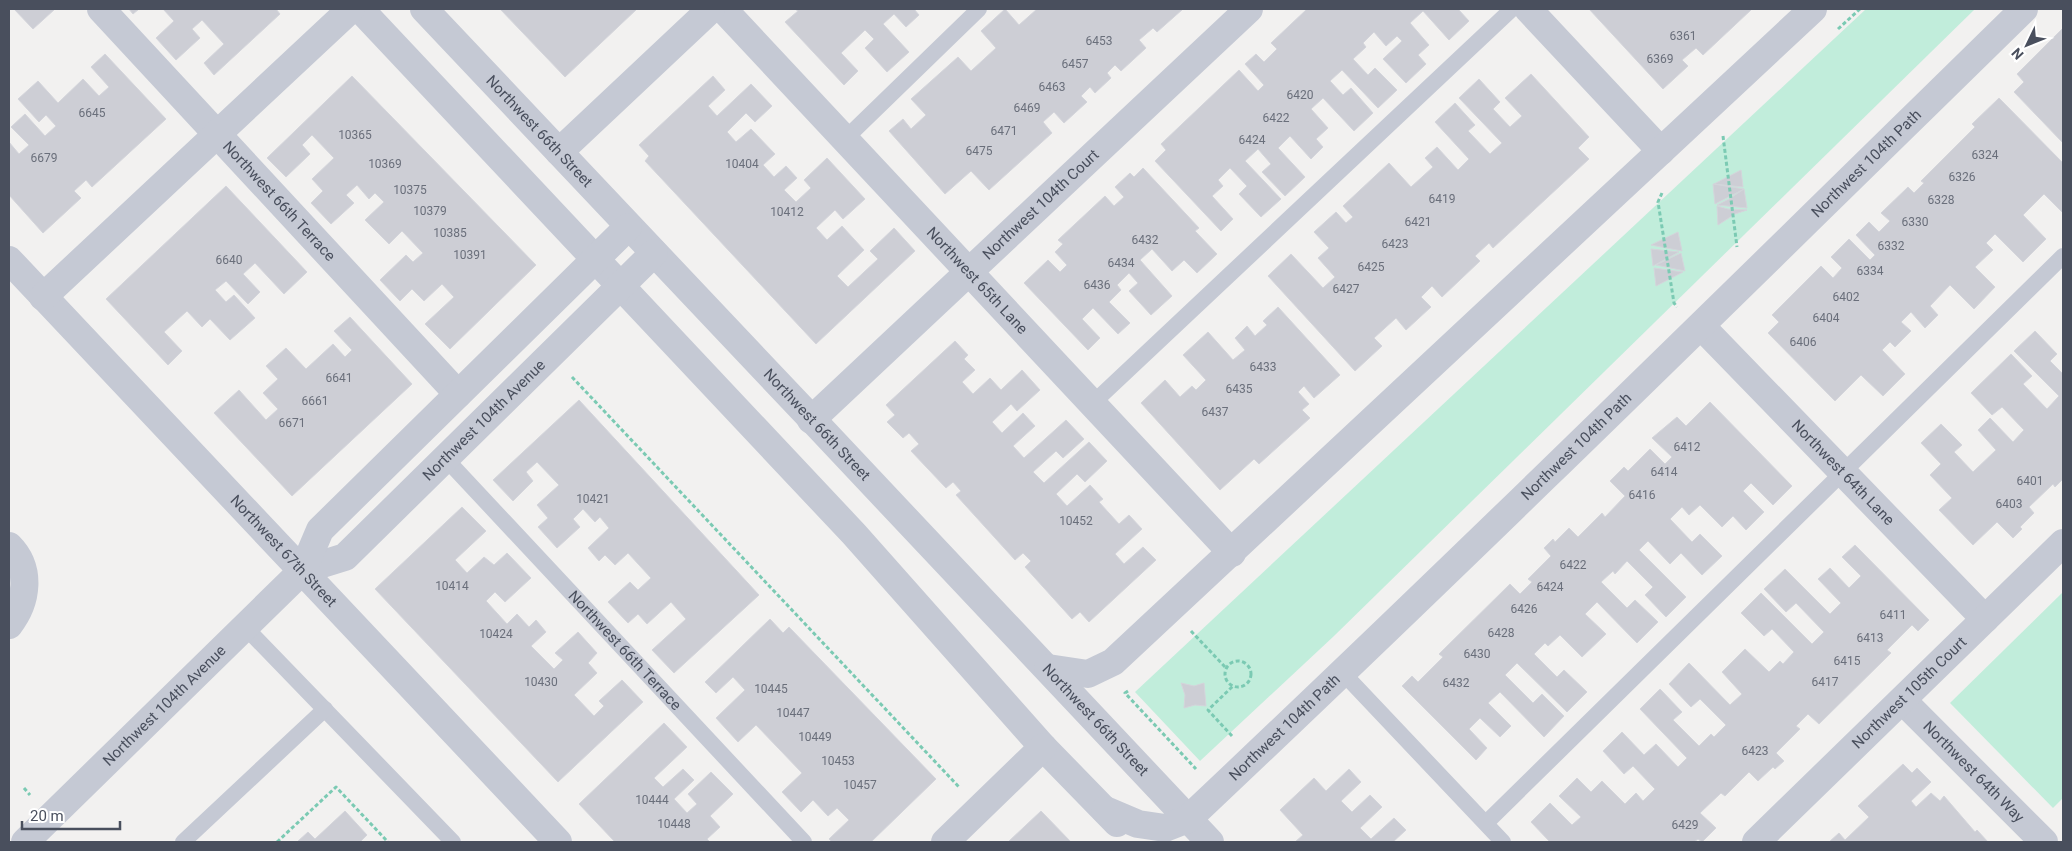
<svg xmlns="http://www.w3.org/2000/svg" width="2072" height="851" font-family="Roboto,sans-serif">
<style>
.green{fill:#c1eddb}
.building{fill:#cdced5;stroke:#d4d5db}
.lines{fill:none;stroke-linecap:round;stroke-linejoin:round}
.path{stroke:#7bcab3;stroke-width:3;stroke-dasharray:4 2.5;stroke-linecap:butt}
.service{stroke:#c5c9d4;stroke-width:16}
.minor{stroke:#c5c9d4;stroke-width:28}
.labels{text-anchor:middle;stroke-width:4.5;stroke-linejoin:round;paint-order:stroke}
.number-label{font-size:12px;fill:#6a6f7b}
.street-label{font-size:15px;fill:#494f5d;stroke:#fff}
</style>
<rect width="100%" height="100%" fill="#f2f1f0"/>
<!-- green -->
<g class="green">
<polygon points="1866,9 1975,9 1334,636 1200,761 1135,692"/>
<polygon points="2063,592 2063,798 2053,808 1950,703"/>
</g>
<!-- building -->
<g class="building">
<polygon points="14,9 55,9 33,29"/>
<polygon points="129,9 139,9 133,14"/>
<polygon points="163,9 276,9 280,14 214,75 204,63 224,44 202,20 192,29 200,38 176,60 156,38 174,21"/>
<polygon points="500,9 637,9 565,77"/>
<polygon points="795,9 914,9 919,15 906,27 894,14 883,24 909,52 887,72 865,48 874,39 865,30 841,53 858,71 844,85 785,22 798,11"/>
<polygon points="1005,9 1019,25 1037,9 1183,9 1157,32 1153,28 1139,40 1146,48 1121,71 1115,65 1107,73 1111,78 1095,93 1090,87 1081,96 1087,102 1064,123 1054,112 1043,122 1052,133 989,190 971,171 945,194 889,131 903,119 911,129 926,115 911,99 958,57 971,71 996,48 981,31"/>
<polygon points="1307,9 1458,9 1469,21 1449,40 1423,11 1410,23 1429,45 1418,55 1426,64 1406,83 1383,59 1402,41 1397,36 1386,46 1374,32 1363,43 1366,47 1353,59 1368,75 1375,68 1397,90 1378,108 1342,70 1330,81 1343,95 1351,88 1373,113 1354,131 1323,98 1311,109 1328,128 1316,139 1323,147 1311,159 1290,136 1278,148 1305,177 1285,196 1262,172 1271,164 1258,149 1245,161 1281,199 1261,217 1239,194 1247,186 1230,168 1218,180 1223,186 1212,196 1233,219 1221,231 1155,161 1166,150 1161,144 1239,70 1258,91 1264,85 1245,64 1256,54 1264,62 1277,49 1271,43"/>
<polygon points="1589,9 1752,9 1703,55 1696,48 1682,60 1688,66 1663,89"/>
<polygon points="2063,28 2063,143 2014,92 2024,82 2017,74"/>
<polygon points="105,54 166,119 92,187 86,180 74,191 81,198 43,233 9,195 9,142 19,154 29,145 11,127 25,114 45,136 56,126 46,115 39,122 18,99 38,81 58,103 83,79 99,96 109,87 91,67"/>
<polygon points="1531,74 1589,137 1578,148 1589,159 1493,248 1489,243 1475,256 1480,261 1442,297 1432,286 1421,297 1431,307 1406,330 1396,318 1374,338 1382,346 1355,371 1268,276 1291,254 1323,288 1335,277 1318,258 1329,248 1314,232 1336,212 1346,223 1353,217 1343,206 1389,163 1411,187 1433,167 1425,158 1437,147 1458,170 1469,159 1435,122 1455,103 1475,125 1468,131 1490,154 1502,143 1459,98 1479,79 1500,102 1493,109 1510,127 1522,116 1505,98"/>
<polygon points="352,76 536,265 450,349 425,324 454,297 442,284 424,301 412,289 400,301 380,280 406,255 413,262 423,253 402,231 389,244 365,220 384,202 375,193 369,199 357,185 346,195 354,203 331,224 311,203 323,191 312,179 334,158 312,135 302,145 310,154 286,177 267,158"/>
<polygon points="713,76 725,90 708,106 717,116 751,84 772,106 755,122 746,113 727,132 736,142 751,129 775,154 763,165 774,177 786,166 797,178 784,190 796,202 811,188 804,180 827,158 865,199 843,219 835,210 816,228 827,240 842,226 864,250 837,276 848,287 878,259 870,251 894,228 915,251 816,344 645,161 649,156 639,145"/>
<polygon points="1999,98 2063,163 2063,213 2044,194 2023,215 2046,239 2023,262 1995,234 1986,243 1993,250 1975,267 1995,287 1974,309 1950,285 1930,306 1938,315 1925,328 1911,312 1901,322 1911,331 1895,347 1890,342 1882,350 1905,374 1883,396 1861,375 1835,401 1768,333 1779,322 1772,315 1821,266 1833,278 1842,268 1831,257 1849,239 1870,260 1875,255 1856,235 1869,222 1879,232 1890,221 1881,213 1908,187 1914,193 1924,183 1921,181 1975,127 1972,124"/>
<polygon points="1143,168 1199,228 1195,231 1217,254 1197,273 1184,260 1172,271 1152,249 1140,260 1172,296 1151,315 1129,291 1138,283 1129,273 1117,285 1121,290 1109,302 1130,323 1118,334 1093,308 1082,319 1100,338 1088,350 1024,283 1048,260 1060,272 1067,265 1055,252 1063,244 1058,240 1105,196 1114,206 1124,197 1115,187 1130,173 1134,177"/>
<polygon points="1741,170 1743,187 1714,184"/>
<polygon points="1713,184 1744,189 1715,204"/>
<polygon points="226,186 307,272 284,294 255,263 243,274 260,292 248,304 226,281 215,290 226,302 234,295 255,318 230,340 210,319 202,327 187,311 164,332 182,351 168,365 106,299"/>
<polygon points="1744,189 1747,208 1717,205 1729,199"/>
<polygon points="1717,206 1728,209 1747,210 1735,214 1718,225"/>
<polygon points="1678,232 1682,251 1651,245"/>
<polygon points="1651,249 1679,252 1653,266"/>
<polygon points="1681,253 1685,271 1656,265"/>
<polygon points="1654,268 1683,272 1656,286"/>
<polygon points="1278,307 1340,375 1314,398 1304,386 1298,392 1309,404 1302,410 1310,418 1259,464 1254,459 1220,490 1141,403 1165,380 1180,397 1192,386 1196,390 1206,380 1183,355 1208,332 1233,360 1245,350 1235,338 1247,326 1255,336 1267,325 1263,321"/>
<polygon points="350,317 412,384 292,496 214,413 239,390 266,420 278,409 263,393 278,379 266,366 286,348 306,369 333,344 345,357 352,350 334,331"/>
<polygon points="2035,331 2057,354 2050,361 2063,374 2063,479 2055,487 2053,484 2029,507 2034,513 2020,527 2022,529 2013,538 1997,522 1973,545 1939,510 1952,498 1930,475 1941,464 1921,443 1941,424 1962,445 1954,452 1973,472 1996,450 1978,430 1990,418 2013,442 2024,430 2002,407 1992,415 1971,393 2011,354 2032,376 2023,384 2047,409 2059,396 2014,351"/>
<polygon points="955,341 968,355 964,359 975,370 962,382 973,394 990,378 1001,390 1022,370 1040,390 1017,411 1011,404 992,422 1002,433 1023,413 1035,426 1013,446 1024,458 1066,420 1084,439 1063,458 1056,451 1033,472 1044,483 1089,442 1107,461 1085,482 1077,474 1056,494 1067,506 1090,485 1103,499 1099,502 1119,524 1129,515 1142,529 1115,554 1124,564 1143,547 1156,560 1089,622 1080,612 1072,619 1025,567 1031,561 1023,553 1015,560 956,495 961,491 953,482 946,488 911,451 919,444 909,433 903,438 887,422 895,415 886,405"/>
<polygon points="579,400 759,595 674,673 652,650 686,619 671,602 647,624 638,614 628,623 608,602 630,582 638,590 651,578 628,553 615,565 605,555 599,561 588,548 609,528 600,517 595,522 583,509 573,519 580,527 557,548 538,527 548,518 537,505 559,485 537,462 526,472 533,481 513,501 493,480"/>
<polygon points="1710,402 1792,486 1773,505 1751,483 1743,491 1764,512 1746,530 1733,516 1722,527 1700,505 1689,515 1682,507 1670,519 1692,542 1700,534 1722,556 1702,575 1681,553 1670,564 1648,541 1639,550 1686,597 1666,617 1645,595 1653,587 1627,561 1615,574 1613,571 1601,582 1627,608 1635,600 1658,622 1637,643 1597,602 1585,614 1606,634 1582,657 1560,635 1548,646 1545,643 1534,654 1557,677 1564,670 1587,692 1567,712 1517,663 1505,675 1533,703 1542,694 1564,716 1544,737 1500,692 1488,703 1511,726 1500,737 1480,718 1469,729 1487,748 1476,760 1402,686 1412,676 1418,682 1443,657 1439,654 1510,584 1520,594 1532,582 1528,579 1551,556 1544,548 1553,539 1555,542 1569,528 1578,537 1602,513 1605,517 1625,496 1610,481 1624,467 1628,471 1650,449 1665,464 1672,457 1652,438 1677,417 1686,426"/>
<polygon points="462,507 486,531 455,560 467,573 484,557 494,565 507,553 531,578 505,602 495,592 486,601 507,624 517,614 529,627 536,620 546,632 531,646 554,669 563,660 555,653 578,632 597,653 588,663 597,673 574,695 594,716 604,706 599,701 622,680 643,702 558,782 375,589"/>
<polygon points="1855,545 1929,620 1918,631 1912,625 1887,650 1891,653 1819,724 1808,714 1796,726 1800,729 1776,753 1784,761 1775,769 1773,767 1758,781 1749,772 1725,796 1721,793 1700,813 1716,828 1702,842 1698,839 1694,842 1550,842 1531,822 1550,803 1572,825 1581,817 1559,796 1577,778 1591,792 1602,781 1625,804 1636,793 1643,801 1655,789 1633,766 1624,774 1603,751 1622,732 1644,755 1656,744 1678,767 1687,758 1640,709 1660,689 1682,712 1673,720 1699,746 1711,734 1714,737 1726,725 1700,699 1691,707 1669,684 1689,663 1730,705 1742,694 1722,672 1745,649 1769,672 1780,661 1783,664 1794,652 1772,629 1764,636 1741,613 1761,593 1812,644 1824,632 1796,603 1786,612 1764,589 1785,569 1830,614 1841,603 1818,579 1830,568 1849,588 1861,576 1842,557"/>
<polygon points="770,619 783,633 789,627 936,779 871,842 832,842 829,839 849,820 837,808 828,816 813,800 801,812 782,792 802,773 756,725 738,742 716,718 745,690 733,677 716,693 705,682"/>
<polygon points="1181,683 1194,686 1204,683 1206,706 1195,705 1184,708 1185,695"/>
<polygon points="664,723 687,747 654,778 663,787 683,769 694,780 674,799 687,813 697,804 688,794 711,772 733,794 710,816 720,827 707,839 710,842 615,842 579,804"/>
<polygon points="1903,764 1912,773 1917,768 1931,782 1911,801 1916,807 1931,793 1940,801 1944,796 1975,832 1977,830 1988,842 1829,842 1839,833 1845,840 1869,817 1858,806"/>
<polygon points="1349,769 1361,782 1341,801 1352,812 1370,795 1382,807 1360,828 1371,839 1394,818 1406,830 1393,842 1295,842 1303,835 1280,810 1314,778 1326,791"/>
<polygon points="345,811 367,835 360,842 297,842 308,832 315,839"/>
<polygon points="1041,811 1071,842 1008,842"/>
</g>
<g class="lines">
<!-- path -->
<g class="path">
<polyline points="1838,29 1860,9"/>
<polyline points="1723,136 1737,247"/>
<polyline points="1662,193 1658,202 1674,303 1677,307"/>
<polyline points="572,377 959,787"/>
<polyline points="1191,631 1226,668"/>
<circle cx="1238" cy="674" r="13"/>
<polyline points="1128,691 1125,693 1196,769"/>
<polyline points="1232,736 1208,710 1233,686"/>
<polyline points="24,788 30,795"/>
<polyline points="277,842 336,787 388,842"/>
</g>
<!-- service -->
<g class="service">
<polyline points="844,140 979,9"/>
<polyline points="1092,404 1512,9"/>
<path id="s1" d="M 446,459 L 804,842"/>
<polyline points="245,627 453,842"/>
<polyline points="1343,673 1503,842"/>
<polyline points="1486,823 2063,256"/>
<polyline points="183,842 325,709"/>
</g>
<!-- minor -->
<g class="minor">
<path id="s2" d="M 101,9 L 458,394"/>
<polyline points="360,9 854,534 1043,747 1117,823"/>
<path id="s3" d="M 424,9 C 686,287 949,563 1210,842"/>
<path id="s4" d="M 723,9 L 1232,553"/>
<polyline points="1528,9 1661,151"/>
<polyline points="559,152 711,9"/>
<path id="s5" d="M 9,260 L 558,842"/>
<polyline points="43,297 351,9"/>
<path id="s6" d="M 1701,326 L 1985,619"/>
<path id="s7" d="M 811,420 L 1249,9"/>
<path d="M 9,546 C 32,569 27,602 9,625"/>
<path id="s8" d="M 303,570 L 345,557 L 654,253"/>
<polyline points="1048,668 1088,674 1113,662 1813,9"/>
<path id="s9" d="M 1903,701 L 2044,842"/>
<path id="s10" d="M 1105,810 L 1138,824 L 1165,828 L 1188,819 C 1470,553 1747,280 2024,9"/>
<path id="s11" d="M 25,842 L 303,570 L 320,530 L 628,227"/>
<polyline points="945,842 1043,747"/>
<path id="s12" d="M 1756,842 L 2063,543"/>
</g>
</g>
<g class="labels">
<!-- number labels -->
<g class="number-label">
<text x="1683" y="40">6361</text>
<text x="1099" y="45">6453</text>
<text x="1660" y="63">6369</text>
<text x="1075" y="68">6457</text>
<text x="1052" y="91">6463</text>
<text x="1300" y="99">6420</text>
<text x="1027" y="112">6469</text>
<text x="92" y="117">6645</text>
<text x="1276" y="122">6422</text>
<text x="1004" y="135">6471</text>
<text x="355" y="139">10365</text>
<text x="1252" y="144">6424</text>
<text x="979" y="155">6475</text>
<text x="1985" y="159">6324</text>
<text x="44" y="162">6679</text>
<text x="385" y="168">10369</text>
<text x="742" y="168">10404</text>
<text x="1962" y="181">6326</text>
<text x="410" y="194">10375</text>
<text x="1442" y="203">6419</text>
<text x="1941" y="204">6328</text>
<text x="430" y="215">10379</text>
<text x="787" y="216">10412</text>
<text x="1418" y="226">6421</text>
<text x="1915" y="226">6330</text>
<text x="450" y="237">10385</text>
<text x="1145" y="244">6432</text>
<text x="1395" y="248">6423</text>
<text x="1891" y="250">6332</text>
<text x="470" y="259">10391</text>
<text x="229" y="264">6640</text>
<text x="1121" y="267">6434</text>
<text x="1371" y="271">6425</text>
<text x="1870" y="275">6334</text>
<text x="1097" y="289">6436</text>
<text x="1346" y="293">6427</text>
<text x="1846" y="301">6402</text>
<text x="1826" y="322">6404</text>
<text x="1803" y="346">6406</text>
<text x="1263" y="371">6433</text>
<text x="339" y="382">6641</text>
<text x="1239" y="393">6435</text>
<text x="315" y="405">6661</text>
<text x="1215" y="416">6437</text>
<text x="292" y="427">6671</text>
<text x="1687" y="451">6412</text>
<text x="1664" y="476">6414</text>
<text x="2030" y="485">6401</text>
<text x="1642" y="499">6416</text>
<text x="593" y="503">10421</text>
<text x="2009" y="508">6403</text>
<text x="1076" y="525">10452</text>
<text x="1573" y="569">6422</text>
<text x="452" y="590">10414</text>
<text x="1550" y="591">6424</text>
<text x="1524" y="613">6426</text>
<text x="1893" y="619">6411</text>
<text x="1501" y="637">6428</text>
<text x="496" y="638">10424</text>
<text x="1870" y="642">6413</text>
<text x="1477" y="658">6430</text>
<text x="1847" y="665">6415</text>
<text x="541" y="686">10430</text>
<text x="1825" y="686">6417</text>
<text x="1456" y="687">6432</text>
<text x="771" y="693">10445</text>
<text x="793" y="717">10447</text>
<text x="815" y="741">10449</text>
<text x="1755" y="755">6423</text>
<text x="838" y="765">10453</text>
<text x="860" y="789">10457</text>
<text x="652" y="804">10444</text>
<text x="674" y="828">10448</text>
<text x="1685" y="829">6429</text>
</g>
<!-- street labels -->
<g class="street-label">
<text dy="5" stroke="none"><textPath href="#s3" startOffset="168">Northwest 66th Street</textPath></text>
<text dy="5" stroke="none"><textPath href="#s10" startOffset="1031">Northwest 104th Path</textPath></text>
<text dy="5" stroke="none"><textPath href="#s2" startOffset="262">Northwest 66th Terrace</textPath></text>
<text dy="5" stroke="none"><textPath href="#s7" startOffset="315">Northwest 104th Court</textPath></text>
<text dy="5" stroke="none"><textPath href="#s4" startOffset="372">Northwest 65th Lane</textPath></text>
<text dy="5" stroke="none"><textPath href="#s8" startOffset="239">Northwest 104th Avenue</textPath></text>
<text dy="5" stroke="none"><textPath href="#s3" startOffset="572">Northwest 66th Street</textPath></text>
<text dy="5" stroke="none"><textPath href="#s10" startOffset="626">Northwest 104th Path</textPath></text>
<text dy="5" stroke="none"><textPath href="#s6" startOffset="204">Northwest 64th Lane</textPath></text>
<text dy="5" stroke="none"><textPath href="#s5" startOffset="400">Northwest 67th Street</textPath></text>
<text dy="5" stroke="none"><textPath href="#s1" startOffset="262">Northwest 66th Terrace</textPath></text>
<text dy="5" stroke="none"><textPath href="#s12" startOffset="214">Northwest 105th Court</textPath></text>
<text dy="5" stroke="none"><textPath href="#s11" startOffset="195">Northwest 104th Avenue</textPath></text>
<text dy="5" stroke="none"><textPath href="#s3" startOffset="978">Northwest 66th Street</textPath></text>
<text dy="5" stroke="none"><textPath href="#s10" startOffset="221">Northwest 104th Path</textPath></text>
<text dy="5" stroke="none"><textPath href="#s9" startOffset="100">Northwest 64th Way</textPath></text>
</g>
</g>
<!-- border -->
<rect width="2072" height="851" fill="none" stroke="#494f5d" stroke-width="20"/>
<!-- north arrow -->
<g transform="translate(2027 45) rotate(227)" stroke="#ffffff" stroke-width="4" paint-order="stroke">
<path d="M0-4L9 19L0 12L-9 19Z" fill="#494f5d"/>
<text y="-8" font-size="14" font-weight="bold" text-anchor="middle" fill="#494f5d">N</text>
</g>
<!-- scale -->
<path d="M22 821v8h98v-8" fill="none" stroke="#494f5d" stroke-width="2.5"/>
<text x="30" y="821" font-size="15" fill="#494f5d" stroke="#ffffff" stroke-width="4" paint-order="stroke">20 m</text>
</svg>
